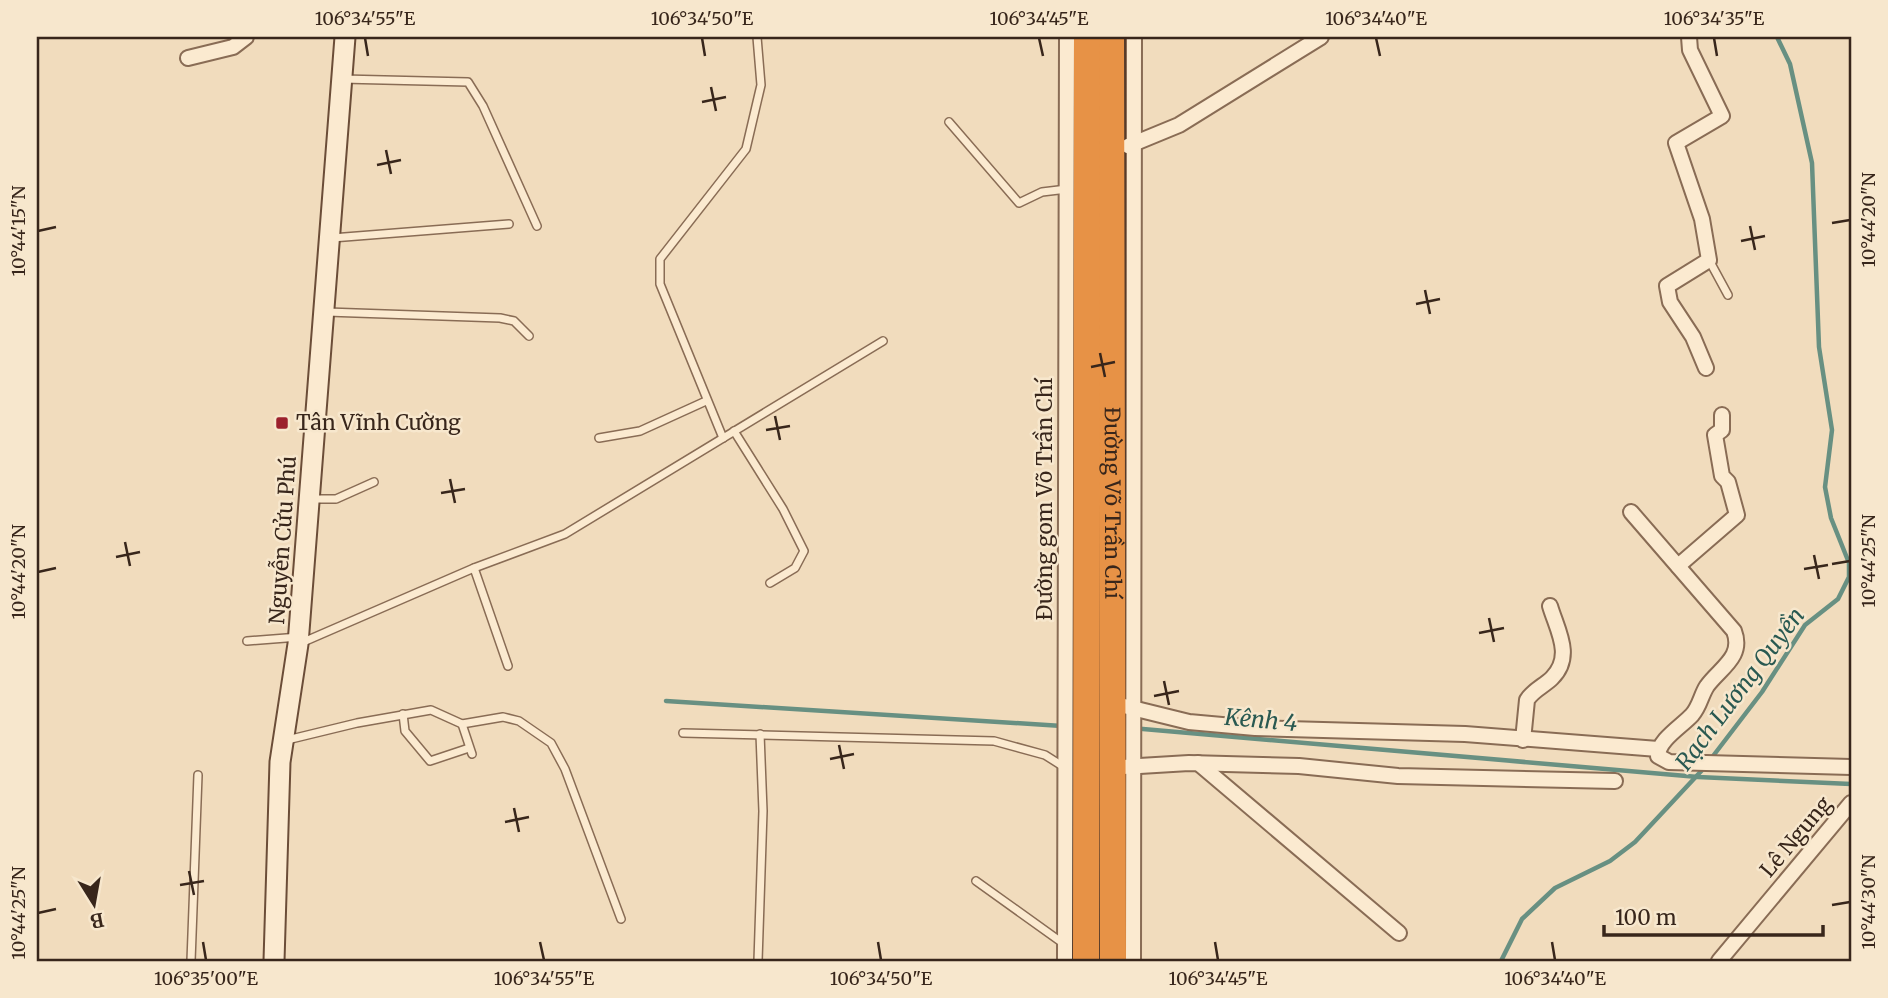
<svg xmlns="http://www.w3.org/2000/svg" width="1888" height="998" font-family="Merriweather,serif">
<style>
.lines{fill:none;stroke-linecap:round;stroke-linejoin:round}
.stream{stroke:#689082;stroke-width:4.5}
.lane-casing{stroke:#896c55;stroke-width:10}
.street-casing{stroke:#896c55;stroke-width:18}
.secondary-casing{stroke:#6b4d38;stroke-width:23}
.highway-casing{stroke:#563b2a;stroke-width:30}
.lane{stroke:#fbead0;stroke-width:7}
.street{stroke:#fbead0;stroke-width:14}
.secondary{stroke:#fbead0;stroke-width:19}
.highway{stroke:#e79246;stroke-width:26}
.ticks{fill:none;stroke:#38261b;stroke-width:2.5}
.poi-dot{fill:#9c212d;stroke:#f7e7cd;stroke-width:2.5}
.labels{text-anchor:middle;stroke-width:5;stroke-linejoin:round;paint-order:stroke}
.poi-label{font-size:21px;fill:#38261b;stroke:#f7e7cd;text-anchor:start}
.street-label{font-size:21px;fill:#38261b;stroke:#f7e7cd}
.water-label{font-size:23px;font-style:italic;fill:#295951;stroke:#f7e7cd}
.neatline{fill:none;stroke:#38261b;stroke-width:2.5}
.ticks-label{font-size:18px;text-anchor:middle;fill:#38261b}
</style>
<rect width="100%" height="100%" fill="#f1dcbd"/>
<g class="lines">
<!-- stream -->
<g class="stream">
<polyline points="666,701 1062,726"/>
<polyline points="1120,727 1698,777 1851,784"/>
<polyline points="1710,760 1762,692 1805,625 1838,599 1849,577 1849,563 1831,518 1825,487 1832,430 1819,347 1812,163 1790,64 1777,37"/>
<polyline points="1501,961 1522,919 1555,888 1610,861 1635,842 1705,767"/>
</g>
<defs>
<g id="lane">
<polyline points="342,79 468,82 483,106 537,226"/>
<polyline points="949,122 1019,203 1042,192 1067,189"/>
<polyline points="332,238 509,224"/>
<polyline points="1709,260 1728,295"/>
<polyline points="327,312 500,318 514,321 529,336"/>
<polyline points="734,431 783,509 804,551 795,568 770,583"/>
<polyline points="599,438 640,431 706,401"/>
<polyline points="723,438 660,284 660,259 746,149 761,85 757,37"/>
<polyline points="312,499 336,499 374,482"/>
<polyline points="474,568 508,666"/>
<polyline points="247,641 299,637"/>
<polyline points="301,643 474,568 565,534 883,341"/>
<polyline points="403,714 405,731 430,761 469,748"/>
<polyline points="462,724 503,717 519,721 551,743 565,769 621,919"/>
<polyline points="683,733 994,741 1045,755 1064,767"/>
<polyline points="287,740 357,723 431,710 462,724 472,754"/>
<polyline points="976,881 1064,944"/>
<polyline points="191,961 198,775"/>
<polyline points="758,961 763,811 760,734"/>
</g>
<g id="street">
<polyline points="1689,37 1690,50 1722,116 1676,143 1702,219 1709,260 1667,286 1670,302 1693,337 1706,368"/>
<polyline points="188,58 233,47 246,37"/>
<polyline points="1128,146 1179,125 1321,37"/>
<path d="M 1631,512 L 1734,631 C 1744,657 1720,668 1707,686 C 1701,695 1700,706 1692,715 C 1682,726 1658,740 1658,756 L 1669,762 L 1851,767"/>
<polyline points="1678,566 1737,515 1728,482 1722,476 1715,435 1722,430 1722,415"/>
<polyline points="1124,706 1189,722 1255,728 1465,734 1658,749"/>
<path d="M 1523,740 L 1527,700 C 1533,690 1544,686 1552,678 C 1574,656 1557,630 1550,606"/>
<polyline points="1198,763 1399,933"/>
<polyline points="1123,767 1189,763 1299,766 1398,776 1615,781"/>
<polyline points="1065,961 1067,37"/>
<polyline points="1133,961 1134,37"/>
<polyline points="1719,961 1851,803"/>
</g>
<polyline id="secondary" points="274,961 280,762 298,644 345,37"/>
<g id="highway">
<path id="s1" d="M 1111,37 L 1113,961"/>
<polyline points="1086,961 1087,37"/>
</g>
</defs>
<!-- lane casing -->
<use href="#lane" class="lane-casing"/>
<!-- street casing -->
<use href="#street" class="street-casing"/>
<!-- secondary casing -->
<use href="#secondary" class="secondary-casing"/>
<!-- highway casing -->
<use href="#highway" class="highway-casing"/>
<!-- lane -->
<use href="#lane" class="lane"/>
<!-- street -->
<use href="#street" class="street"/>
<!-- secondary -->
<use href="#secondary" class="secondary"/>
<!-- highway -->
<use href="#highway" class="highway"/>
</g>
<!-- ticks -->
<path class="ticks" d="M 365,38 L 368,56M 702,38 L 705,56M 1039,38 L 1043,56M 1376,38 L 1380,56M 1714,38 L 1717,56M 711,87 L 716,111M 702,102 L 726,97M 386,150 L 391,174M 377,165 L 401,160M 1832,223 L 1850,220M 1750,226 L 1755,250M 38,231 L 56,227M 1741,241 L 1765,236M 1425,290 L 1430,314M 1416,304 L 1440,299M 1100,353 L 1105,377M 1091,367 L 1115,362M 775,416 L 780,440M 766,430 L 790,426M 450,479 L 455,503M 441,493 L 465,489M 125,542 L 130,566M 1814,555 L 1819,579M 116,557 L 140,552M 1832,564 L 1850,561M 1804,569 L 1828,565M 38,572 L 56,568M 1489,618 L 1494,642M 1479,633 L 1504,628M 1164,681 L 1169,705M 1154,696 L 1179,691M 839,745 L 844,769M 830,759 L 854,754M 514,808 L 519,832M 505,822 L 529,817M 189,871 L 194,895M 180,885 L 204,881M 1832,905 L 1850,902M 38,913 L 56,909M 203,942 L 206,960M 540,942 L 544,960M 878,942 L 881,960M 1215,942 L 1218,960M 1552,942 L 1555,960"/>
<!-- markers -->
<rect class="poi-dot" x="275" y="416" width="14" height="14" rx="3.5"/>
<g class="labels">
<!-- poi labels -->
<g class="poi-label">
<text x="296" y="430">Tân Vĩnh Cường</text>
</g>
<!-- street labels -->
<g class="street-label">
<text transform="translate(1045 499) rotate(-90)" y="7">Đường gom Võ Trần Chí</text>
<text dy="7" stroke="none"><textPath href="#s1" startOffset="466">Đường Võ Trần Chí</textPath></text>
<text transform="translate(283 540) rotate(-86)" y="7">Nguyễn Cửu Phú</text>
<text transform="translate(1796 837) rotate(-50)" y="7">Lê Ngung</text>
</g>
<!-- water labels -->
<g class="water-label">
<text transform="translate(1740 689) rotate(-53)" y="8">Rạch Lương Quyền</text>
<text transform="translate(1261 720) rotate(5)" y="8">Kênh 4</text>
</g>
</g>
<!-- border -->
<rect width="1888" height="998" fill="none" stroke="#f7e7cd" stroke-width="77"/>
<!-- north arrow -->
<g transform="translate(94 904) rotate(169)" stroke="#f7e7cd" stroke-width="5" paint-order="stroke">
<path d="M0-5L12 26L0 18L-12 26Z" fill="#38261b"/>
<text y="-10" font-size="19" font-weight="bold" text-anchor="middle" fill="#38261b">B</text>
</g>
<!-- scale -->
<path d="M1604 925v10h219v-10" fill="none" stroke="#38261b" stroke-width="3.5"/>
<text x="1615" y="925" font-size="21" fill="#38261b" stroke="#f7e7cd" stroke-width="5" paint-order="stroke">100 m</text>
<rect x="38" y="38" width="1812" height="922" class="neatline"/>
<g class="ticks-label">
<text x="365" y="25">106°34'55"E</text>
<text x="702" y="25">106°34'50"E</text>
<text x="1039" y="25">106°34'45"E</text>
<text x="1376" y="25">106°34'40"E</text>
<text x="1714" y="25">106°34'35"E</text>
<text transform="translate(1869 220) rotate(-90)" y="6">10°44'20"N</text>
<text transform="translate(19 231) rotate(-90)" y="6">10°44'15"N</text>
<text transform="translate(1869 561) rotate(-90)" y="6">10°44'25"N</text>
<text transform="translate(19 572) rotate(-90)" y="6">10°44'20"N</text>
<text transform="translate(1869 902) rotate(-90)" y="6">10°44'30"N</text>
<text transform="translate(19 913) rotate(-90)" y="6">10°44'25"N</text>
<text x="206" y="985">106°35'00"E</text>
<text x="544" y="985">106°34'55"E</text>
<text x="881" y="985">106°34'50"E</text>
<text x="1218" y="985">106°34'45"E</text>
<text x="1555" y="985">106°34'40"E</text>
</g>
</svg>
